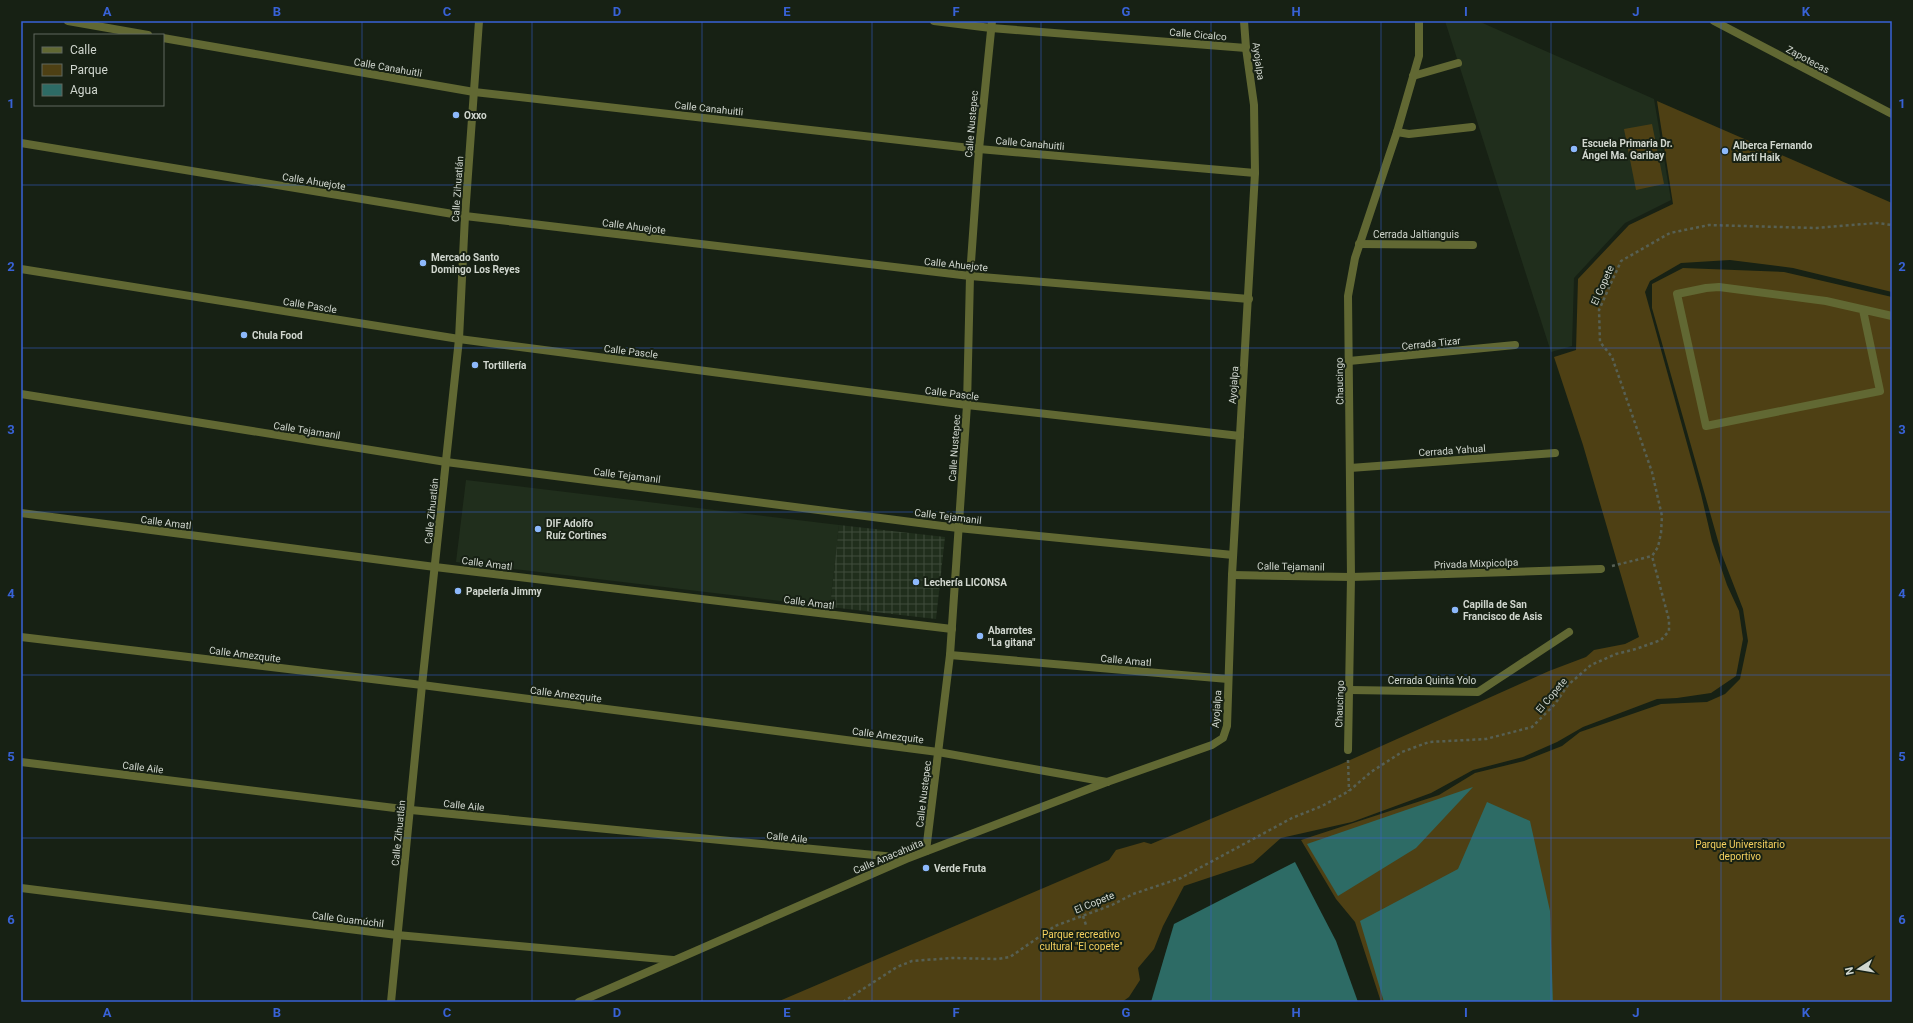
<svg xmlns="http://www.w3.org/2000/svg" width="1913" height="1023" font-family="Roboto,sans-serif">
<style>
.built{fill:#202e1c}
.industrial{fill:url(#industrial-grid)}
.green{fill:#4e4014}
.water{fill:#2d6b65}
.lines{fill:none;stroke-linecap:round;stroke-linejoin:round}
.path{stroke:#576054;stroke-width:2.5;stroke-dasharray:3 3;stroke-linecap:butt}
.service{stroke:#616833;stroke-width:8}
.minor{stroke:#616833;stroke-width:8}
.grid{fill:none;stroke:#3862d6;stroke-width:1;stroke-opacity:0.55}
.poi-dot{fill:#8db9fc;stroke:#172114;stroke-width:1.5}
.labels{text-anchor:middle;stroke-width:4;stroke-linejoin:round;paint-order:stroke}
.street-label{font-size:10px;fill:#d0d6ce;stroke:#172114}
.poi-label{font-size:10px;font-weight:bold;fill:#d0d6ce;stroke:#172114;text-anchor:start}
.park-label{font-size:10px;fill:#f5d15f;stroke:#172114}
.neatline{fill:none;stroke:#3862d6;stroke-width:1.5}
.grid-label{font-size:13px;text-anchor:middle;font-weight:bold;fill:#3862d6}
</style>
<defs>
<pattern id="industrial-grid" width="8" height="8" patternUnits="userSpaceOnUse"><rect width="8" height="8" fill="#202e1c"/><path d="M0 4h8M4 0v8" fill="none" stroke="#3f4c3c"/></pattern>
</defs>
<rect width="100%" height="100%" fill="#172114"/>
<!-- built -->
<g class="built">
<polygon points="1445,21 1478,21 1654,99 1671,200 1625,223 1574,278 1572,346 1551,352"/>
<polygon points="466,480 839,525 830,607 456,562"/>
</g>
<!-- industrial -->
<polygon class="industrial" points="839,525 945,537 936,619 830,607"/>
<!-- green -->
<g class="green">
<polygon points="1657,101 1892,203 1892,292 1793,268 1730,260 1681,263 1650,281 1645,292 1701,494 1712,541 1727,585 1739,611 1743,639 1736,676 1711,693 1677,698 1657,699 1583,727 1557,742 1523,757 1473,770 1431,793 1352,822 1281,838 1253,863 1184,886 1163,926 1154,949 1138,968 1140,980 1129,997 1122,1002 777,1002 1109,860 1116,850 1144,842 1151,844 1339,765 1549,671 1586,657 1594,650 1625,644 1639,637 1583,445 1554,357 1576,350 1578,279 1629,225 1673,204"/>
<polygon points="1652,124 1664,184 1636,190 1624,129"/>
<polygon points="1683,268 1784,272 1892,297 1892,1002 1381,1002 1355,922 1336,899 1301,840 1439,795 1475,773 1524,761 1562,746 1580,732 1661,704 1707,702 1725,694 1740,679 1748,641 1743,609 1722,555 1652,308 1652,284"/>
</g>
<!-- water -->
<g class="water">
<polygon points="1473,787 1416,848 1338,896 1307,844"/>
<polygon points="1487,802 1530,821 1550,911 1553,1002 1384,1002 1360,921 1458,869"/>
<polygon points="1295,862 1336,941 1358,1002 1151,1002 1174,924"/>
</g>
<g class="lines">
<!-- path -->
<g class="path">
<polyline points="1612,566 1652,556"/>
<polyline points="1348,760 1349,791"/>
<polyline points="1083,916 1086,925"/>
<polyline points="843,1002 897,967 912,961 952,958 998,959 1010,957 1055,926 1112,905 1133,894 1181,878 1292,818 1322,806 1349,791 1371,772 1402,752 1429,742 1486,739 1532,727 1555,704 1568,685 1591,665 1616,654 1636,649 1661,640 1669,631 1669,620 1652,556 1658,547 1661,533 1662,516 1652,472 1612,357 1600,342 1599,310 1621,261 1670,233 1709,225 1817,228 1877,223 1892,225"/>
</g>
<!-- service -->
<g class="service">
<polyline points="1413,76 1458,63"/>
<polyline points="1863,310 1880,391 1706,426 1677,294 1706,288 1719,287 1826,301 1892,316"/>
</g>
<!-- minor -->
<g class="minor">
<polyline points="68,21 148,35"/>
<polyline points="934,21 991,28 1246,48"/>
<polyline points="1714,21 1892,114"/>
<polyline points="163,38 474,92 979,149 1255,173"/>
<polyline points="1397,132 1409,134 1472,127"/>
<polyline points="21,143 465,216 970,276 1249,299"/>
<polyline points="1359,244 1473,245"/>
<polyline points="21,269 459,339 967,405 1240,436"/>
<polyline points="1349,361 1515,345"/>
<polyline points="21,394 446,462 958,528 1233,555"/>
<polyline points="1350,468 1555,453"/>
<polyline points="21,513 435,567 952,629"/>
<polyline points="1232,575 1351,577 1601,569"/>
<polyline points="21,637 422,685 938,752 1107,782"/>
<polyline points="950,655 1228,679"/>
<polyline points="1350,690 1478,692 1569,632"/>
<polyline points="1348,750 1351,577 1348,296 1355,258 1397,132 1419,56 1419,21"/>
<polyline points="21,762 411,810 905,858"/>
<polyline points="926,851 950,655 967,405 970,276 979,149 992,21"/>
<polyline points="21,888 397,935 673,960"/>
<polyline points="391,1002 422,685 459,339 465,216 479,21"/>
<polyline points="579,1002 906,859 1107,782 1212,745 1223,738 1227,726 1232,575 1255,173 1254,105 1246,48 1244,21"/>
</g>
</g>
<!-- grid -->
<path class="grid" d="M 192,21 L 192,1002M 362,21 L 362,1002M 532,21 L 532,1002M 702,21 L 702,1002M 872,21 L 872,1002M 1041,21 L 1041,1002M 1211,21 L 1211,1002M 1381,21 L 1381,1002M 1551,21 L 1551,1002M 1721,21 L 1721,1002M 21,185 L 1892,185M 21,348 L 1892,348M 21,512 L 1892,512M 21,675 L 1892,675M 21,838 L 1892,838"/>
<!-- markers -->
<g class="poi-dot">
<circle cx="456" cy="115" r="4"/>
<circle cx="1574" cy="149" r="4"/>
<circle cx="1725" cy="151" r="4"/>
<circle cx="423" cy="263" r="4"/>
<circle cx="244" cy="335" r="4"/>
<circle cx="475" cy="365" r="4"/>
<circle cx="538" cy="529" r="4"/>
<circle cx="916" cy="582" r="4"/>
<circle cx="458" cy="591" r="4"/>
<circle cx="1455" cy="610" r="4"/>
<circle cx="980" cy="636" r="4"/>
<circle cx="926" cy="868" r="4"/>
</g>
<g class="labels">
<!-- street labels -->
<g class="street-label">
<text transform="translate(1198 34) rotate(5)" y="4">Calle Cicalco</text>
<text transform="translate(1808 59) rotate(28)" y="4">Zapotecas</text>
<text transform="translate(1259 61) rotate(82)" y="4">Ayojalpa</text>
<text transform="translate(388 67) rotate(10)" y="4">Calle Canahuitli</text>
<text transform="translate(709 108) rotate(6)" y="4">Calle Canahuitli</text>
<text transform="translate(971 124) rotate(-85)" y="4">Calle Nustepec</text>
<text transform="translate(1030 143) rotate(5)" y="4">Calle Canahuitli</text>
<text transform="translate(314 181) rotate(9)" y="4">Calle Ahuejote</text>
<text transform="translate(457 189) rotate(-86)" y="4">Calle Zihuatlán</text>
<text transform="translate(634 226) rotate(7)" y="4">Calle Ahuejote</text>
<text x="1416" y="238">Cerrada Jaltianguis</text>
<text transform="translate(956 264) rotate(6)" y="4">Calle Ahuejote</text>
<text transform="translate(1602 285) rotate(-66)" y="4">El Copete</text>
<text transform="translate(310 305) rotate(9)" y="4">Calle Pascle</text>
<text transform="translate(1431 343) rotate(-6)" y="4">Cerrada Tizar</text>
<text transform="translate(631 351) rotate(7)" y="4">Calle Pascle</text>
<text transform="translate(1339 381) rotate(-91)" y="4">Chaucingo</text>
<text transform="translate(1233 385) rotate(-86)" y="4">Ayojalpa</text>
<text transform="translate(952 393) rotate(7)" y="4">Calle Pascle</text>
<text transform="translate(307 430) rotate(9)" y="4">Calle Tejamanil</text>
<text transform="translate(954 448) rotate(-86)" y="4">Calle Nustepec</text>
<text transform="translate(1452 450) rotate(-4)" y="4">Cerrada Yahual</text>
<text transform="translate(627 475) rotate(7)" y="4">Calle Tejamanil</text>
<text transform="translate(431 511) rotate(-84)" y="4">Calle Zihuatlán</text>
<text transform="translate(948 516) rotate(7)" y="4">Calle Tejamanil</text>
<text transform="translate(166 522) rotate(7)" y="4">Calle Amatl</text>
<text transform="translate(487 563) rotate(7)" y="4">Calle Amatl</text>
<text transform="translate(1476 563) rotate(-2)" y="4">Privada Mixpicolpa</text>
<text transform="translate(1291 566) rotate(1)" y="4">Calle Tejamanil</text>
<text transform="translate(809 602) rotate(7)" y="4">Calle Amatl</text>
<text transform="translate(245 654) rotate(7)" y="4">Calle Amezquite</text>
<text transform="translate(1126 660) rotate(5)" y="4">Calle Amatl</text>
<text x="1432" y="684">Cerrada Quinta Yolo</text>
<text transform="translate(566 694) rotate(7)" y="4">Calle Amezquite</text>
<text transform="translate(1551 695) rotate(-50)" y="4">El Copete</text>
<text transform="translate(1339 704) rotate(-88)" y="4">Chaucingo</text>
<text transform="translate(1216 709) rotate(-86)" y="4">Ayojalpa</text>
<text transform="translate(888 735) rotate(7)" y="4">Calle Amezquite</text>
<text transform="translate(143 767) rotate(7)" y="4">Calle Aile</text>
<text transform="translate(923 794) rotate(-83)" y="4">Calle Nustepec</text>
<text transform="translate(464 805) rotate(6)" y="4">Calle Aile</text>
<text transform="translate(398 833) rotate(-84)" y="4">Calle Zihuatlán</text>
<text transform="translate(787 837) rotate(6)" y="4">Calle Aile</text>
<text transform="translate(888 856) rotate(-23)" y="4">Calle Anacahuita</text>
<text transform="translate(1094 902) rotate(-22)" y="4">El Copete</text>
<text transform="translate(348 919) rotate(7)" y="4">Calle Guamúchil</text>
</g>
<!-- poi labels -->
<g class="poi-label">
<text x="464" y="119">Oxxo</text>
<text x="1582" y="147">Escuela Primaria Dr.<tspan x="1582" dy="12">Ángel Ma. Garibay</tspan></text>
<text x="1733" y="149">Alberca Fernando<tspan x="1733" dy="12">Martí Haik</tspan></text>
<text x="431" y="261">Mercado Santo<tspan x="431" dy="12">Domingo Los Reyes</tspan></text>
<text x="252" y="339">Chula Food</text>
<text x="483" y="369">Tortillería</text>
<text x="546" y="527">DIF Adolfo<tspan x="546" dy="12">Ruíz Cortines</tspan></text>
<text x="924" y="586">Lechería LICONSA</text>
<text x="466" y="595">Papelería Jimmy</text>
<text x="1463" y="608">Capilla de San<tspan x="1463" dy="12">Francisco de Asis</tspan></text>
<text x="988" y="634">Abarrotes<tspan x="988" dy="12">"La gitana"</tspan></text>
<text x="934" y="872">Verde Fruta</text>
</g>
<!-- park labels -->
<g class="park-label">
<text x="1740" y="848">Parque Universitario<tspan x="1740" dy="12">deportivo</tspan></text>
<text x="1081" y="938">Parque recreativo<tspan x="1081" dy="12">cultural "El copete"</tspan></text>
</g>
</g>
<!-- border -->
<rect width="1913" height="1023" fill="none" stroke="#172114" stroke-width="44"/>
<!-- legend -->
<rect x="34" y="34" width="130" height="72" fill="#172114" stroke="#61695e"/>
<rect x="42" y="47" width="20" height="6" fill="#616833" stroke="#61695e"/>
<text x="70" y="54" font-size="12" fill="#d0d6ce">Calle</text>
<rect x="42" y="64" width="20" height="12" fill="#4e4014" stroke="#61695e"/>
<text x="70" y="74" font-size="12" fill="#d0d6ce">Parque</text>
<rect x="42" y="84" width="20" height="12" fill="#2d6b65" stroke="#61695e"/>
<text x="70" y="94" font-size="12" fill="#d0d6ce">Agua</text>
<!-- north arrow -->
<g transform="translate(1859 969) rotate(258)" stroke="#172114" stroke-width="3" paint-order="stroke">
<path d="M0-3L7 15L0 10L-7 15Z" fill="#d0d6ce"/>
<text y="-6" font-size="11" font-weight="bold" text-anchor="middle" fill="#d0d6ce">N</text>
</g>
<rect x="22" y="22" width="1869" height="979" class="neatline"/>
<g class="grid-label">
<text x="107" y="16">A</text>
<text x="277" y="16">B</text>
<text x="447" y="16">C</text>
<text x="617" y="16">D</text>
<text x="787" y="16">E</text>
<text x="956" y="16">F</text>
<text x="1126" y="16">G</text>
<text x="1296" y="16">H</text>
<text x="1466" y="16">I</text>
<text x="1636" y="16">J</text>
<text x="1806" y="16">K</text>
<text x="11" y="108">1</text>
<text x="1902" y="108">1</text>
<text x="11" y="271">2</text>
<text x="1902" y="271">2</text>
<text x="11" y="434">3</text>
<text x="1902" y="434">3</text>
<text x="11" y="598">4</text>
<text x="1902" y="598">4</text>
<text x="11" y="761">5</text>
<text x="1902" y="761">5</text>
<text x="11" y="924">6</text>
<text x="1902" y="924">6</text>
<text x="107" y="1017">A</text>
<text x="277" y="1017">B</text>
<text x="447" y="1017">C</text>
<text x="617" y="1017">D</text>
<text x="787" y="1017">E</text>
<text x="956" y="1017">F</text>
<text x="1126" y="1017">G</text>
<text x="1296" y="1017">H</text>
<text x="1466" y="1017">I</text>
<text x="1636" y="1017">J</text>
<text x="1806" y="1017">K</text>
</g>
</svg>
